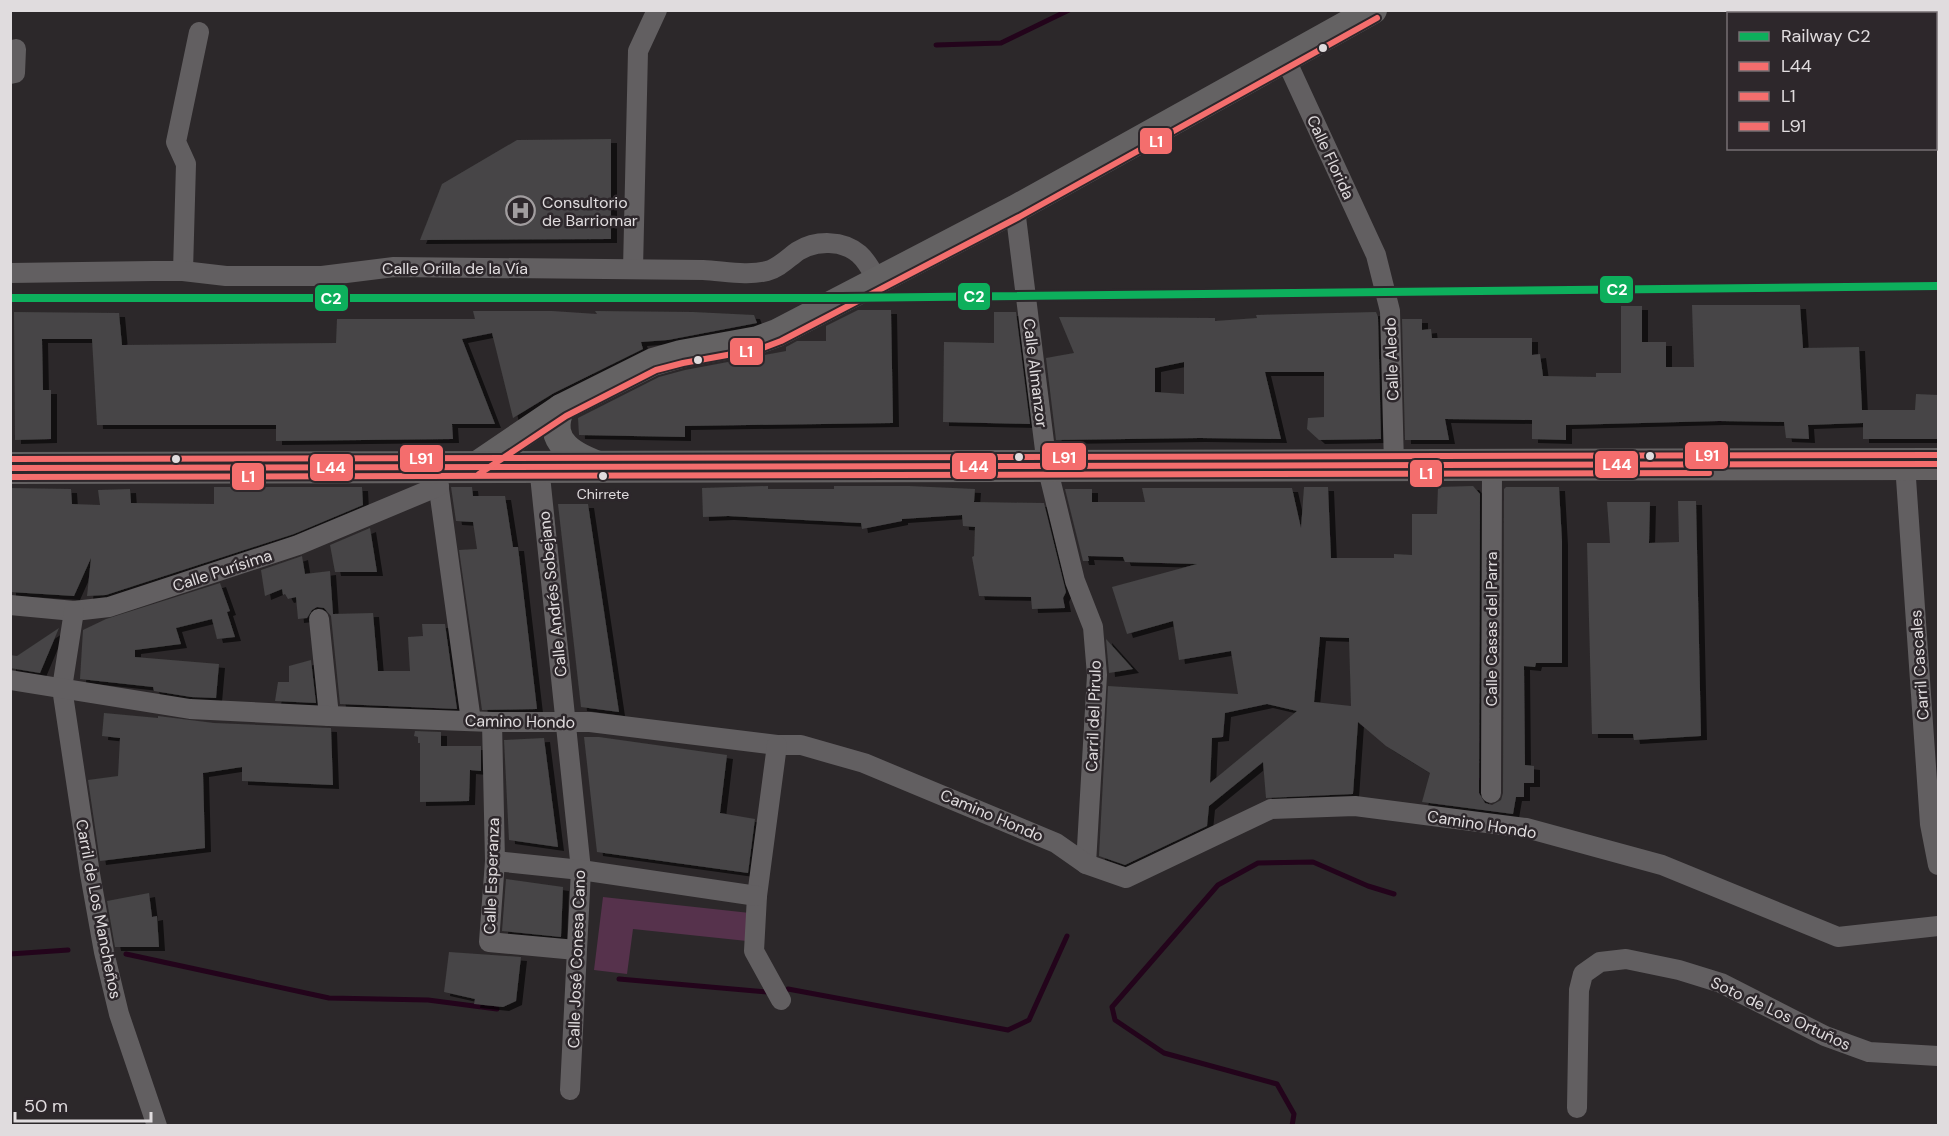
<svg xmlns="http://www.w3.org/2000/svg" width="1949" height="1136" font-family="'DM Sans',sans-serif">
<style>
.green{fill:#56324c}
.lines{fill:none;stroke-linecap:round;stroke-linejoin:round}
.stream{stroke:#23041b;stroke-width:5}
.building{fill:#464546;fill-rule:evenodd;filter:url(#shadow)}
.street{stroke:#625f61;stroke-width:20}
.secondary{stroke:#646263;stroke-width:28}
.primary{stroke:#636061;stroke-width:32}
.bus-1-casing{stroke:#2d272b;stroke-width:10}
.bus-2-casing{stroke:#2d272b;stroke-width:10}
.bus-3-casing{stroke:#2d272b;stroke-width:10}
.bus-1{stroke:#f46d6d;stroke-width:6}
.bus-2{stroke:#f46e6d;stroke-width:6}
.bus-3{stroke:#f46d6d;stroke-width:6}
.rail-1-casing{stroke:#2d272b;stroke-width:12}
.rail-1{stroke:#0daf5c;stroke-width:8}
.bus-dot{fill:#e0dcde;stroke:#2d272b;stroke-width:2}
.labels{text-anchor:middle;stroke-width:5;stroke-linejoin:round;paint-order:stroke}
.bus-label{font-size:14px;fill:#e0dcde;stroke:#2d272b}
.street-label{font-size:16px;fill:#e0dcde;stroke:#2d272b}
.poi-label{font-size:16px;fill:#e0dcde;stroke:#2d272b;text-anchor:start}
.line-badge{stroke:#2d272b;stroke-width:2}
.badge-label{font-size:16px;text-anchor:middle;font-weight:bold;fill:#fff}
</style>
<defs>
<filter id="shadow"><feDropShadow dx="6" dy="4" stdDeviation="0" flood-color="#0009"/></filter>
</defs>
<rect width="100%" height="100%" fill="#2c282a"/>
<!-- green -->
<polygon class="green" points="603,897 750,913 747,941 633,929 627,974 594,970"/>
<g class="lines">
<!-- stream -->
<g class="stream">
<polyline points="936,45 1001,43 1069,10"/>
<polyline points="10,954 68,950"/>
<polyline points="126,954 329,998 428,1000 497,1009"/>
<polyline points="619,979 767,992"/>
<polyline points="788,989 1008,1030 1029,1020 1067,936"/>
<polyline points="1292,1126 1294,1114 1277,1084 1164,1053 1115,1020 1112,1007 1218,885 1258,863 1313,862 1368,886 1394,894"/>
</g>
</g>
<!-- building -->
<g class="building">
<polygon points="611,139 611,239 420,240 442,184 517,140"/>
<polygon points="1692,305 1800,305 1803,348 1859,347 1862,410 1915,410 1916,394 1938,395 1938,439 1863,439 1863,423 1808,425 1809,439 1786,438 1784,422 1719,421 1566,425 1566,440 1532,439 1532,420 1445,419 1449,440 1405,440 1402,319 1422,319 1422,330 1431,329 1432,338 1532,338 1532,355 1540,354 1543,376 1596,377 1596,373 1621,373 1621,306 1642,306 1642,342 1666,342 1666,367 1694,367"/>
<polygon points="858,310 891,310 893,423 685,426 685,437 579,435 578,418 659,377 685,370 786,351 786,347 797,341 826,341 826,326"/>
<polygon points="473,311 552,311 597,314 595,311 693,312 754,315 757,323 668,340 641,342 643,349 554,393 513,418 492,333 462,339 495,424 452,424 453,439 276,441 276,425 97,425 92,339 42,339 43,390 51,390 51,439 15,440 14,312 119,313 122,345 336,343 337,319 475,319"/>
<polygon points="994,312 1016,312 1030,424 943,422 944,342 994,343"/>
<path d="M 1376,312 L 1378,317 L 1381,439 L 1319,440 L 1307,429 L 1308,418 L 1324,417 L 1324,372 L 1265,372 L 1281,439 L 1200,438 L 1056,440 L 1046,358 L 1074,353 L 1059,317 L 1215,318 L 1215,321 L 1257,318 L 1256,315 ZM 1184,362 L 1184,394 L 1155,392 L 1155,368 Z"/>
<polygon points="768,486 768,489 834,489 834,486 909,486 975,489 974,502 1044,503 1066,592 1063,598 1065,608 1032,609 1031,597 979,596 972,557 974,556 975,527 963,526 962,515 902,519 902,521 862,529 861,523 728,516 703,517 702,488"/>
<path d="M 1473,486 L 1480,494 L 1479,793 L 1485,803 L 1492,805 L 1501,800 L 1503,793 L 1504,489 L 1506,487 L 1559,487 L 1562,541 L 1562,663 L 1536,663 L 1535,667 L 1524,666 L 1525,765 L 1534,766 L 1534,783 L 1524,783 L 1524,797 L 1516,797 L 1513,814 L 1422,802 L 1430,773 L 1386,746 L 1358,722 L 1353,794 L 1266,798 L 1263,762 L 1209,806 L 1207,826 L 1125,865 L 1099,856 L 1108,686 L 1238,694 L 1231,651 L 1179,660 L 1173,621 L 1127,634 L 1112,587 L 1197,564 L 1125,562 L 1123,557 L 1088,556 L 1089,561 L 1083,561 L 1065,489 L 1092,489 L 1092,502 L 1145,502 L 1142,488 L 1292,488 L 1301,528 L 1304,487 L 1328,487 L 1331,558 L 1394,558 L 1394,554 L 1412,555 L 1412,514 L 1437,514 L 1438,487 ZM 1320,637 L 1349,638 L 1351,706 L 1314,702 ZM 1267,704 L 1297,711 L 1210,783 L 1212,738 L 1223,737 L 1225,713 Z"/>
<polygon points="214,487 362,487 363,505 294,534 106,595 87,596 91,558 74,596 10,592 10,488 71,489 72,504 100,505 98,490 130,489 131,503 214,504"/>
<polygon points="451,487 472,487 473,496 505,496 513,547 518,547 537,709 482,710 459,550 477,549 473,522 456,521"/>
<polygon points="1678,501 1696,501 1701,736 1634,740 1633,734 1592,734 1587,543 1610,543 1607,502 1650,502 1649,543 1679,542"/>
<polygon points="558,504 588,504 619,712 581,707"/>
<polygon points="370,528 377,572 335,572 330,545"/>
<polygon points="302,556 305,574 330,571 333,614 373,613 378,671 410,671 408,637 423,636 422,624 445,624 457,709 340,704 331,616 324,608 317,607 312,610 307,618 298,619 296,597 288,599 285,594 283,595 282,589 265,596 261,570"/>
<polygon points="220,583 230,611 227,612 235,637 217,639 212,619 176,628 181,644 135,650 135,657 219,664 216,698 191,697 154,691 153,687 80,679 83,630 106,619"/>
<polygon points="59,628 40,673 10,668 10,655 17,656"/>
<polygon points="1106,639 1133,669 1109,673"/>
<polygon points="311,660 316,703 275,701 278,682 289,682 289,666"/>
<polygon points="104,713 158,718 158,716 214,723 331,728 333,785 242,781 242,767 203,773 205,848 100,861 88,780 118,776 120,738 102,736"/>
<polygon points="415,731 441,732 441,746 481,746 481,771 470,770 469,801 420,802 420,743 418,743 418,737 414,736"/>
<polygon points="584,737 599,737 727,755 720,813 755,819 748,873 597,852"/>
<polygon points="544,738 558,847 509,840 504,740"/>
<polygon points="506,879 563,887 561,937 502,931"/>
<polygon points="149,893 152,917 157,916 159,947 115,947 107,901"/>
<polygon points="449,952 521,957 516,1001 503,1007 474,1004 475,999 444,992"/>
</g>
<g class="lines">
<!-- street -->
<g class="street">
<polyline points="1286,60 1376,255 1390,311 1394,465"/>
<polyline points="10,74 15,73 16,49"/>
<polyline points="1015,209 1047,466 1075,581 1093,627 1097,675 1086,864"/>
<polyline points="633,269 638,51 657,10"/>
<polyline points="183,271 186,164 176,142 199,32"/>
<path d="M 10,273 L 153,271 L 183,271 L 226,276 L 322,276 L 394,267 L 703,270 C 724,271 747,276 767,271 C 779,268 788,258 798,251 C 816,240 843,240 859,254 C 867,261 872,271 877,280"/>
<polyline points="1905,464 1930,824 1938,865"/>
<polyline points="539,466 581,870 570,1090"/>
<polyline points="437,475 471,721"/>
<polyline points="10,605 74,611 109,607 298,545 439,486"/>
<polyline points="74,611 62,688 90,874 104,952 119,1014 157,1126"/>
<polyline points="319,619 329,716"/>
<polyline points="10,680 190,709 329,716 492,722 590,722 777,745 801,745 864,763 1056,843 1086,864 1126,878 1271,809 1355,806 1526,828 1662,865 1838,937 1938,926"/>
<polyline points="492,722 495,861 489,942 576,950"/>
<polyline points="777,745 757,896 754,951 781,1000"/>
<polyline points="1491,793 1492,465"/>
<polyline points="495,861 581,870 757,896"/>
<polyline points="1577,1108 1579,990 1583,974 1600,962 1626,959 1679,970 1721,983 1825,1036 1869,1052 1938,1056"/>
</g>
<!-- secondary -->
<g class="secondary">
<path d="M 561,408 C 545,443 575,457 604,467"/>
<polyline points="474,467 561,408 653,362 681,354 758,340 777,333 1015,209 1373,10"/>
</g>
<!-- primary -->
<polyline class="primary" points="10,468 1938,464"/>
<defs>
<polyline id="bus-1" points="10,468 1938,464"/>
<g id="bus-2">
<polyline points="479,474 566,416 656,370 683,363 760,349 781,341 1019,217 1377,18"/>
<polyline points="10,477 1709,473"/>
</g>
<polyline id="bus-3" points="10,459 1938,455"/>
</defs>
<!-- bus-1 casing -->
<use href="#bus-1" class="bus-1-casing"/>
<!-- bus-2 casing -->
<use href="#bus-2" class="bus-2-casing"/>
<!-- bus-3 casing -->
<use href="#bus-3" class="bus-3-casing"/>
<!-- bus-1 -->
<use href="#bus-1" class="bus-1"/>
<!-- bus-2 -->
<use href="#bus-2" class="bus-2"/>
<!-- bus-3 -->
<use href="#bus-3" class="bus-3"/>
<defs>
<polyline id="rail-1" points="10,298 841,298 1938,286"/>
</defs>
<!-- rail-1 casing -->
<use href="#rail-1" class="rail-1-casing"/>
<!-- rail-1 -->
<use href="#rail-1" class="rail-1"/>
</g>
<!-- icons -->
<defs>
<symbol id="hospital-ring" viewBox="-11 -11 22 22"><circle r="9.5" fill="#2d272b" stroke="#a19d9f" stroke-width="1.5"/><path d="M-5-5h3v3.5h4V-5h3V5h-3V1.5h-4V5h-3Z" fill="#a19d9f"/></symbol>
</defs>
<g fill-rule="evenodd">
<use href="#hospital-ring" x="504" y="194" width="33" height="33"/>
</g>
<!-- markers -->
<g class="bus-dot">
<circle cx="1323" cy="48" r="5"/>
<circle cx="698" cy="360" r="5"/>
<circle cx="1650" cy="456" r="5"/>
<circle cx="1019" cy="457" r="5"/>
<circle cx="176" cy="459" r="5"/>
<circle cx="603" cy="476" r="5"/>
</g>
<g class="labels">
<!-- bus labels -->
<g class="bus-label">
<text x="603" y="499">Chirrete</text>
</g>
<!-- street labels -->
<g class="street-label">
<text transform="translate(1331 157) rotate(65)" y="6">Calle Florida</text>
<text x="455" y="274">Calle Orilla de la Vía</text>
<text transform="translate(1391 359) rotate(-92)" y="6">Calle Aledo</text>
<text transform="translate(1036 373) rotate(83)" y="6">Calle Almanzor</text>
<text transform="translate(222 570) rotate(-18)" y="6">Calle Purísima</text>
<text transform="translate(552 594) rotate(-96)" y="6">Calle Andrés Sobejano</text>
<text transform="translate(1491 629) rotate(-90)" y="6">Calle Casas del Parra</text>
<text transform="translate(1919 665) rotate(-94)" y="6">Carril Cascales</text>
<text transform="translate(1093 716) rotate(-88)" y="6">Carril del Pirulo</text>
<text transform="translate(520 721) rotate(1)" y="6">Camino Hondo</text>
<text transform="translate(992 815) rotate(23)" y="6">Camino Hondo</text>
<text transform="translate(1482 824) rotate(9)" y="6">Camino Hondo</text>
<text transform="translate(491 876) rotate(-88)" y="6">Calle Esperanza</text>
<text transform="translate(99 909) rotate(79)" y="6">Carril de Los Mancheños</text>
<text transform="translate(576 959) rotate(-88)" y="6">Calle José Conesa Cano</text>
<text transform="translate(1781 1013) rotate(25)" y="6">Soto de Los Ortuños</text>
</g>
<!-- poi labels -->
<g class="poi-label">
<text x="542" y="208">Consultorio<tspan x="542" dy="18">de Barriomar</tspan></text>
</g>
</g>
<g class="line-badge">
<rect x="1139" y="127" width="34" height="28" rx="6" fill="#f46e6d"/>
<rect x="1599" y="275" width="35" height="29" rx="6" fill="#0daf5c"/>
<rect x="957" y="282" width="34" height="29" rx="6" fill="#0daf5c"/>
<rect x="314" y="284" width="35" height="28" rx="6" fill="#0daf5c"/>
<rect x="729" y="337" width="35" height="29" rx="6" fill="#f46e6d"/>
<rect x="1684" y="441" width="45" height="29" rx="6" fill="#f46d6d"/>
<rect x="1041" y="442" width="46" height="29" rx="6" fill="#f46d6d"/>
<rect x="399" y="444" width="45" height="29" rx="6" fill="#f46d6d"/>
<rect x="1594" y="450" width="45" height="29" rx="6" fill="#f46d6d"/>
<rect x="951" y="452" width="46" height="28" rx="6" fill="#f46d6d"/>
<rect x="309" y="453" width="45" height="29" rx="6" fill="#f46d6d"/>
<rect x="1409" y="459" width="34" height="29" rx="6" fill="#f46e6d"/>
<rect x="231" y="462" width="34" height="29" rx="6" fill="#f46e6d"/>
</g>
<g class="badge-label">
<text x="1156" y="147">L1</text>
<text x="1617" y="295">C2</text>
<text x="974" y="302">C2</text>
<text x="331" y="304">C2</text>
<text x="746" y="357">L1</text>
<text x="1707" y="461">L91</text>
<text x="1064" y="463">L91</text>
<text x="421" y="464">L91</text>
<text x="1617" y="470">L44</text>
<text x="974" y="472">L44</text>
<text x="331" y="473">L44</text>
<text x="1426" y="479">L1</text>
<text x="248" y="482">L1</text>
</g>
<!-- border -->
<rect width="1949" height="1136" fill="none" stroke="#e0dcde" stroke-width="24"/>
<!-- legend -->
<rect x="1727" y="12" width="210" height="138" fill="#2d272b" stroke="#756f73" stroke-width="1.5"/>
<rect x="1739" y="32" width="30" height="9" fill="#0daf5c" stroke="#756f73" stroke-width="1.5"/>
<text x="1781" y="42" font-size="18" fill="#e0dcde">Railway C2</text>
<rect x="1739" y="62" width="30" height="9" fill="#f46d6d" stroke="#756f73" stroke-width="1.5"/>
<text x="1781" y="72" font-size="18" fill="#e0dcde">L44</text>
<rect x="1739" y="92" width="30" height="9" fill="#f46e6d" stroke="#756f73" stroke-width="1.5"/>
<text x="1781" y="102" font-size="18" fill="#e0dcde">L1</text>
<rect x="1739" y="122" width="30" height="9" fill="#f46d6d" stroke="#756f73" stroke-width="1.5"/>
<text x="1781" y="132" font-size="18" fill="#e0dcde">L91</text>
<!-- scale -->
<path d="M15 1112v9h136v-9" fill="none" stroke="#e0dcde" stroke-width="3"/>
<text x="24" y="1112" font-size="18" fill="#e0dcde" stroke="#2d272b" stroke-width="4.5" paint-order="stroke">50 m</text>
</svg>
